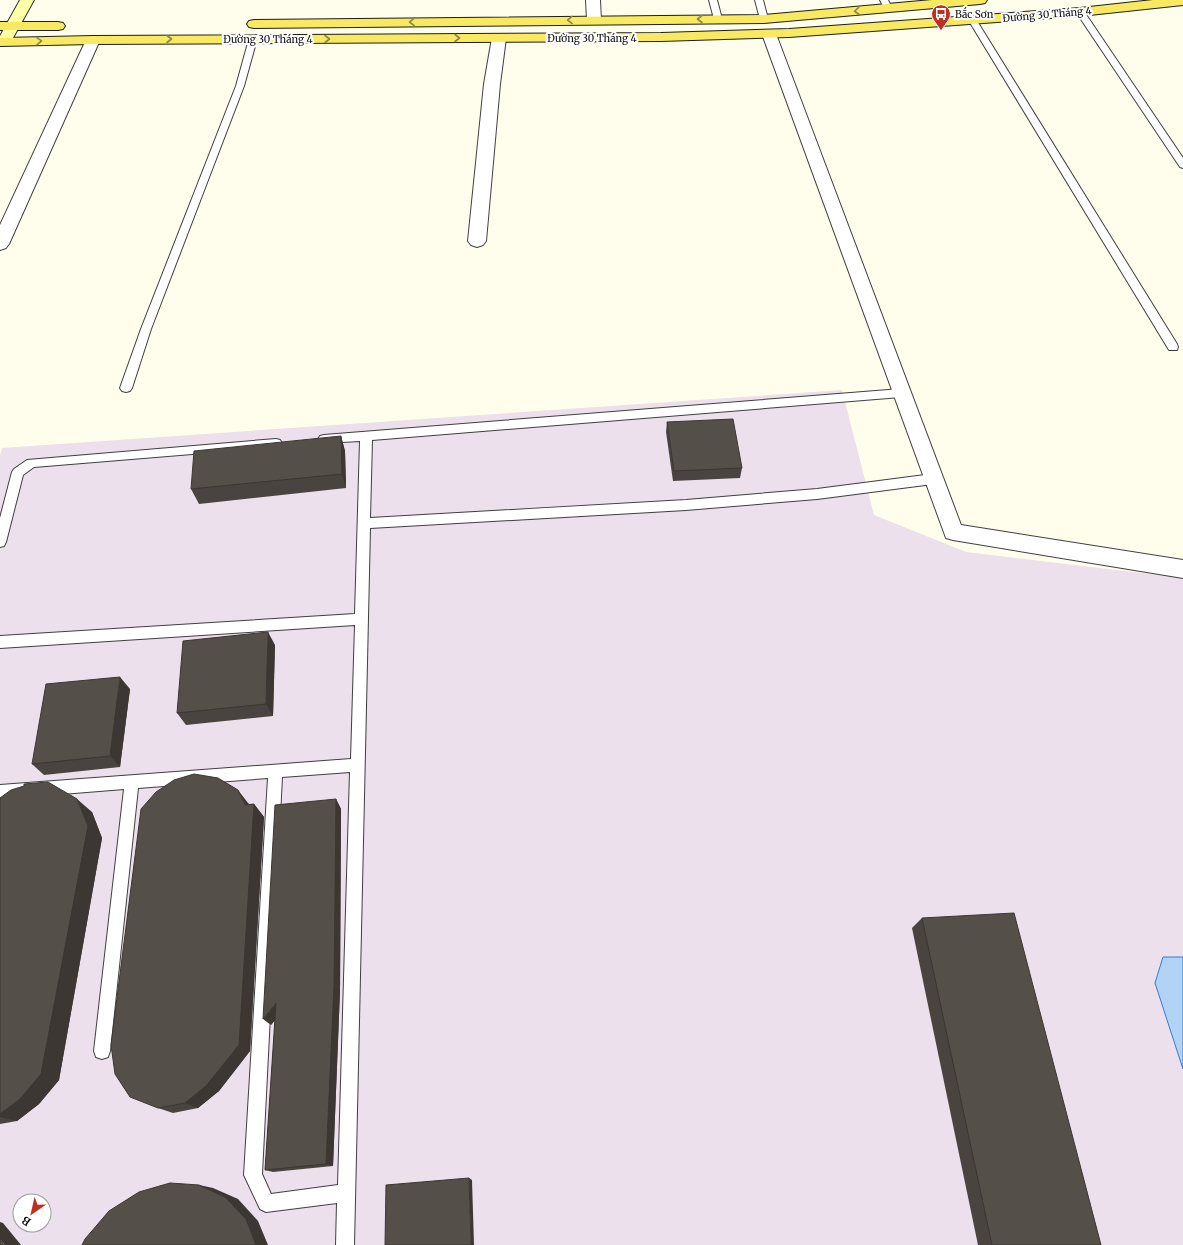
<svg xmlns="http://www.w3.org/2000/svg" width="1183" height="1245" font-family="Merriweather,serif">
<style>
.industrial{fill:#ebe0eb;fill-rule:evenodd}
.water{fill:#b0d3f6;stroke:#377dce}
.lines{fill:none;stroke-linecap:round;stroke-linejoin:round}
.lane-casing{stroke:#3f3f3f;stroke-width:2}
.street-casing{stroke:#3f3f3f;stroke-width:2}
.secondary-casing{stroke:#2e2e2e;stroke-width:2}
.primary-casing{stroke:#1d1d1d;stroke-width:2}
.lane{fill:#fff;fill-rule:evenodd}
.street{fill:#fff;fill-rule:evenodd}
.secondary{fill:#fdffa7;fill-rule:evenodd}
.primary{fill:#f9e961;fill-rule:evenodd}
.wall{fill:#49443f}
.shaded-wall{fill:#3c3733}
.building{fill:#554f49;stroke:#3c3733}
.oneway{stroke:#8e863b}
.labels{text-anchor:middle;stroke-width:4;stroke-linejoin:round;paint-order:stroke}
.far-poi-label{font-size:10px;fill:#0c0c0c;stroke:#fff;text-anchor:start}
.far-street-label{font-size:10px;fill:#0c0c0c;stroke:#fff}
</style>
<rect width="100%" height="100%" fill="#fffeec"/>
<!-- industrial -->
<path class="industrial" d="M 842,390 L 874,515 L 966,552 L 1183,578 L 1183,1245 L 0,1245 L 0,455 L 2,448 ZM 20,1201 L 44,1201 L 44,1225 L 20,1225 Z"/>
<!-- water -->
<polygon class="water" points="1163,957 1183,957 1183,1069 1155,983"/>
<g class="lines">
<defs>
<g id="lane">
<polygon points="709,0 717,0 722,19 721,21 715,21 714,19"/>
<polygon points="755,0 763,0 768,19 767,21 761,21 760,19"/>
<polygon points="880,0 888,0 892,8 891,10 885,10"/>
<polygon points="1080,9 1083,10 1183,158 1183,168 1180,167 1076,12"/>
<polygon points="973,18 977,21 1177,344 1178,347 1177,350 1169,350 969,21"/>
<polygon points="253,36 257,39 244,86 151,329 132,388 130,391 126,392 122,391 120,388 141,329 236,86 249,39"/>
<path d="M 901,389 L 905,390 L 907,393 L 905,396 L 901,397 L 372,440 L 370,518 L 686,500 L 817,489 L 933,474 L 937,476 L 939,479 L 937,482 L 933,484 L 817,499 L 686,510 L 370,528 L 354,1245 L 336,1245 L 337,1203 L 266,1212 L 260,1209 L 244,1175 L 268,778 L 138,788 L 110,1051 L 108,1057 L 102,1059 L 96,1057 L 94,1051 L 124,789 L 0,799 L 0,785 L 351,759 L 355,625 L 0,648 L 0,636 L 355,614 L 360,441 L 324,443 L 320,442 L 318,439 L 320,436 L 324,435 ZM 350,772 L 338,1185 L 271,1194 L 262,1174 L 282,777 Z"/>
<polygon points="276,439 280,440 282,443 280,446 276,447 34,467 23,475 6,542 4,546 0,547 0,518 12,472 14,469 27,460"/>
</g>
<g id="street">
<polygon points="586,0 600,0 601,20 599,23 594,24 589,23 587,20"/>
<polygon points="769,30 774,31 776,34 961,525 1183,560 1183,578 953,540 946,538 762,34 764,31"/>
<polygon points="499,34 504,35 506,38 500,84 486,241 483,245 477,247 471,245 468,241 484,84 492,38 494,35"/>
<polygon points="93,36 98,37 100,40 9,244 6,248 0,250 0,225 86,40 88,37"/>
</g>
<polygon id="secondary" points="20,0 34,0 9,45 0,45 0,36"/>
<g id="primary">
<polygon points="932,0 987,0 985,3 980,4 764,23 254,28 249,27 247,24 249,21 254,20 764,15"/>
<polygon points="1153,0 1183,0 1183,5 1080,16 789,37 661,41 93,44 0,46 0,38 93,36 661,33 789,29 1080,8"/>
<polygon points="0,22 58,22 63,23 65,26 63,29 58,30 0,30"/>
</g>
</defs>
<!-- lane casing -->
<use href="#lane" class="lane-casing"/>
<!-- street casing -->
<use href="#street" class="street-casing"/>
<!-- secondary casing -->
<use href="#secondary" class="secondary-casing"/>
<!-- primary casing -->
<use href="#primary" class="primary-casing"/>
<!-- lane -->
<use href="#lane" class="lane"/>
<!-- street -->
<use href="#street" class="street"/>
<!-- secondary -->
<use href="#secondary" class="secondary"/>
<!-- primary -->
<use href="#primary" class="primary"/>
</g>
<!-- wall -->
<g class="wall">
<polygon points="667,422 742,468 740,478 673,481 666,432"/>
<polygon points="341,436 345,451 346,488 199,504 191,489"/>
<polygon points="275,645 273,716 186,725 177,713"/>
<polygon points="130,689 120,767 44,775 32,764"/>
<polygon points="0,798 92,812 102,838 59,1080 39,1104 17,1121 0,1124"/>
<polygon points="336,799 341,809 340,991 333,1166 273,1172 265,1170 275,1020 271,1025"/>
<polygon points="248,803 249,804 254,804 264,817 250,1051 219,1091 198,1108 173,1113 158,1108"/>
<polygon points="922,918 1101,1245 978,1245 912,928"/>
</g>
<!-- shaded-wall -->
<g class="shaded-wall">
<polygon points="341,436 345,451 346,488 342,474"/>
<polygon points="268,632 275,645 273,716 266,704"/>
<polygon points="120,677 130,689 120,767 110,756"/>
<polygon points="238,790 248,803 254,815 254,804 264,817 250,1051 219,1091 198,1108 185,1103 245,805"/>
<polygon points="77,799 92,812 102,838 59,1080 39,1104 17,1121 0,1117 0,1114"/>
<polygon points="336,799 341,809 340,991 333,1166 326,1164"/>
<polygon points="276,1003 284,1009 271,1025 263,1019"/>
<polygon points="469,1178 472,1180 474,1245 471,1245"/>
<polygon points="199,1185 213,1188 238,1199 258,1221 268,1245 256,1245"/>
<polygon points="0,1222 3,1223 21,1245 5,1245 0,1239"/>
</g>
<!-- building -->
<g class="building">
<polygon points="733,419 742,468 674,471 667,422"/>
<polygon points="341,436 342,474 191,489 194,451"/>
<polygon points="268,632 266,704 177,713 183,641"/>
<polygon points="120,677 110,756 32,764 46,684"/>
<polygon points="194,774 218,778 238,790 245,805 254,804 239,1045 206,1086 185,1103 158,1108 130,1097 115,1074 111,1045 141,809 156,792 174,780"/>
<polygon points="48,782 77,799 88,826 41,1074 20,1099 0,1114 0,798 11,790 24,786 24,784"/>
<polygon points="336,799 334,985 326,1164 265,1170 276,1003 263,1019 275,805"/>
<polygon points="1014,913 1101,1245 992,1245 922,918"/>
<polygon points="469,1178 471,1245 385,1245 386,1185"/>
<polygon points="170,1183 199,1185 225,1197 246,1219 256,1245 82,1245 85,1239 109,1211 139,1192"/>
<polygon points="0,1239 4,1245 5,1245 0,1245"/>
</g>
<!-- one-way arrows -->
<defs><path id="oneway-chevron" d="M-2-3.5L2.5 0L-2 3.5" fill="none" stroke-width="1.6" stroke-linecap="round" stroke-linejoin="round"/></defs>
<g class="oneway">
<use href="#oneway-chevron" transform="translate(857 11) rotate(175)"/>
<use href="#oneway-chevron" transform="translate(700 19) rotate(180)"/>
<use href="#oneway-chevron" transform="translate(570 20) rotate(179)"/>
<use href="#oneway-chevron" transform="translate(412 22) rotate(179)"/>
<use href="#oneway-chevron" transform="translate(457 38)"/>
<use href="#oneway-chevron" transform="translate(169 39)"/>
<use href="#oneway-chevron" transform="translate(327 39)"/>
<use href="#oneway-chevron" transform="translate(39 41) rotate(-2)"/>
</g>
<!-- icons -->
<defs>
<symbol id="bus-pin" viewBox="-11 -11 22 30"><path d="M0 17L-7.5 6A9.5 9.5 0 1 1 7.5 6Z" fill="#bd3124" stroke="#fff"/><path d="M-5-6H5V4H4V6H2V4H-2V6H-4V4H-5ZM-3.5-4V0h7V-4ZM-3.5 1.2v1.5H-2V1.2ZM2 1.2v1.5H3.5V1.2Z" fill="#fff"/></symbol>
</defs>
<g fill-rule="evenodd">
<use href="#bus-pin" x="930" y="3" width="22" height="30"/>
</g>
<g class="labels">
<!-- far-poi labels -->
<g class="far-poi-label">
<text x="955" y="18">Bắc Sơn</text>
</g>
<!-- far-street labels -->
<g class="far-street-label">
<text transform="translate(1047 14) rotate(-5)" y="4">Đường 30 Tháng 4</text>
<text x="592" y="42">Đường 30 Tháng 4</text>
<text x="268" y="43">Đường 30 Tháng 4</text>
</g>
</g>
<!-- north arrow -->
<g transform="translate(32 1213) rotate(214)"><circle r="19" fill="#ffffff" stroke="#9e9e9e"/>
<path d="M0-3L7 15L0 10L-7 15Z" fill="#bd3124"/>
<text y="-6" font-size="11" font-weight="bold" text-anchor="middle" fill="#0c0c0c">B</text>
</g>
</svg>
